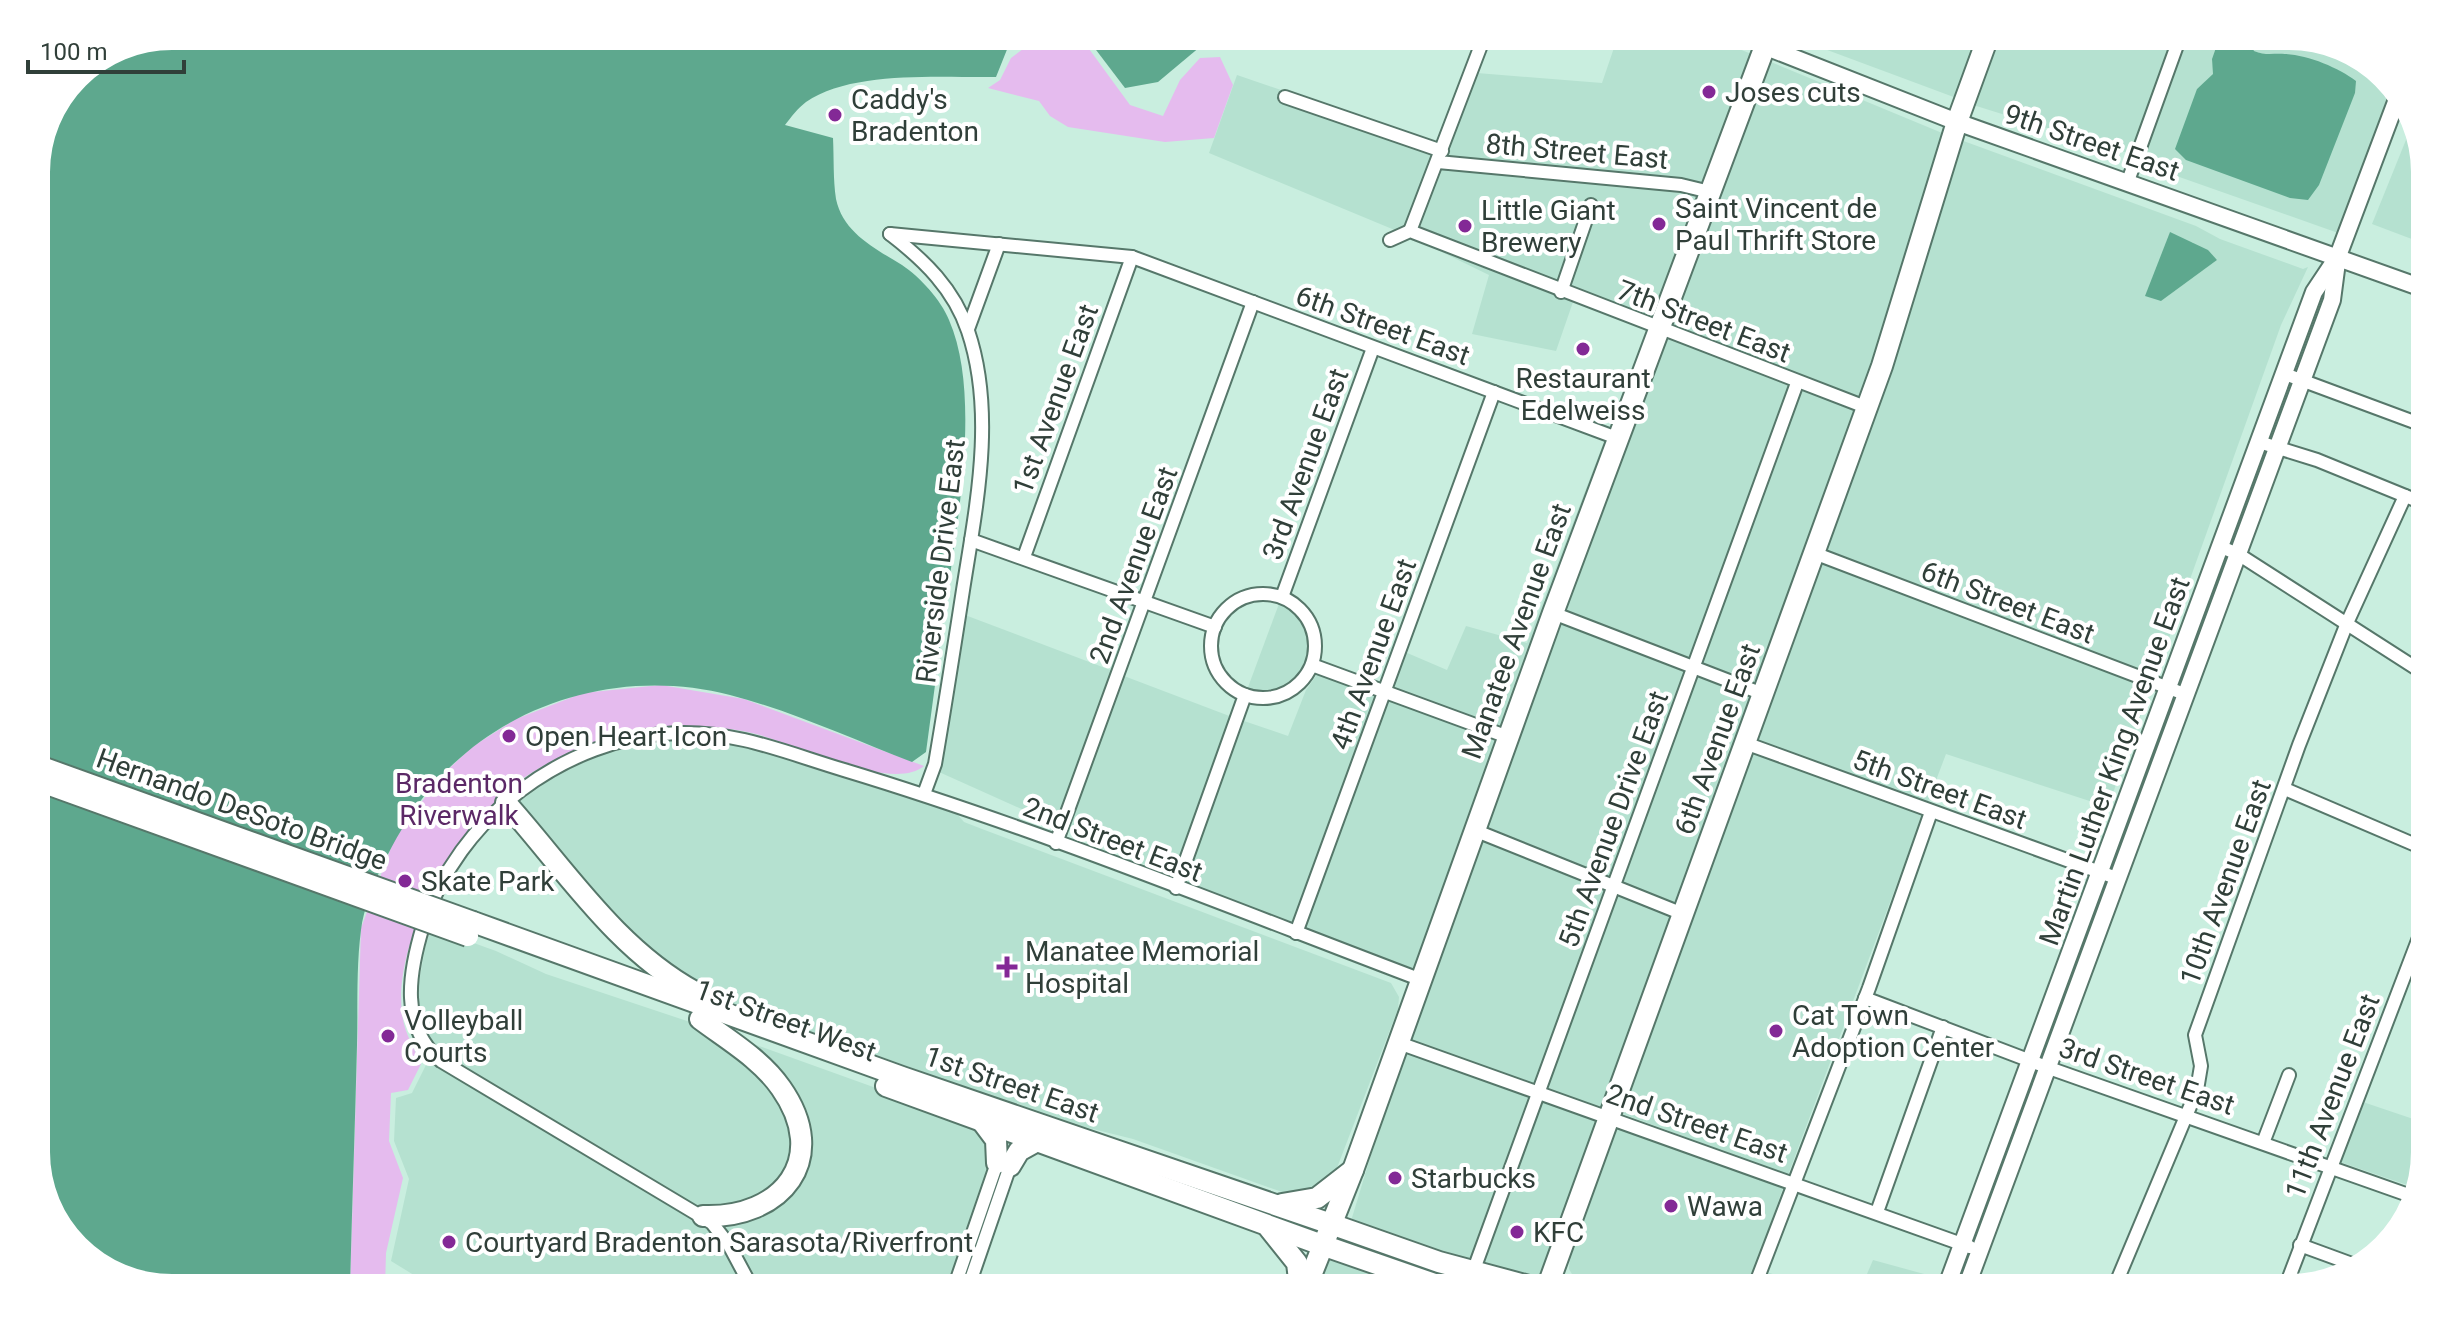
<svg xmlns="http://www.w3.org/2000/svg" width="2461" height="1324" font-family="Roboto,sans-serif">
<style>
.built{fill:#b5e1d0;fill-rule:evenodd}
.green{fill:#e5bbee}
.water{fill:#5ea88e}
.lines{fill:none;stroke-linecap:round;stroke-linejoin:round}
.minor-casing{stroke:#56776a;stroke-width:16}
.tertiary-casing{stroke:#56776a;stroke-width:20}
.primary-casing{stroke:#56776a;stroke-width:24}
.trunk-casing{stroke:#56776a;stroke-width:24}
.minor{stroke:#fff;stroke-width:12}
.tertiary{stroke:#fff;stroke-width:16}
.primary{stroke:#fff;stroke-width:20}
.trunk{stroke:#fff;stroke-width:20}
.trunk-bridge-casing{stroke:#56776a;stroke-width:24;stroke-linecap:butt}
.trunk-bridge{stroke:#fff;stroke-width:20}
.poi-dot{fill:#832996;stroke:#fff;stroke-width:3}
.labels{text-anchor:middle;stroke-width:8;stroke-linejoin:round;paint-order:stroke}
.poi-label{font-size:28px;fill:#303f39;stroke:#fff;text-anchor:start}
.street-label{font-size:28px;fill:#303f39;stroke:#fff}
.park-label{font-size:28px;fill:#5b2866;stroke:#fff}
</style>
<rect width="100%" height="100%" fill="#c9eedf"/>
<!-- built -->
<g class="built">
<polygon points="2186,36 2220,36 2212,59 2214,74 2197,89 2344,113 2355,93 2284,54 2269,56 2254,51 2248,38 2240,36 2289,36 2349,50 2393,89 2341,234 2168,173 2142,157"/>
<polygon points="1981,37 1959,99 1795,38"/>
<polygon points="1994,37 2173,37 2131,154 1970,104"/>
<polygon points="1617,39 1714,39 1754,55 1706,185 1682,179 1446,157 1477,73 1602,83"/>
<polygon points="1766,60 1947,135 1864,401 1666,326"/>
<polygon points="1237,75 1281,90 1278,100 1434,154 1405,227 1397,231 1209,153"/>
<polygon points="2412,125 2425,164 2425,244 2372,224"/>
<path d="M 1958,139 L 2196,226 L 2220,239 L 2303,269 L 2308,267 L 2281,325 L 2155,677 L 1821,551 ZM 2192,242 L 2217,260 L 2161,301 Z"/>
<polygon points="1442,167 1702,195 1654,322 1569,289 1598,202 1587,199 1557,284 1418,229"/>
<polygon points="1411,237 1573,302 1556,351 1472,334 1489,275"/>
<polygon points="1662,336 1790,386 1690,660 1560,610"/>
<polygon points="1801,390 1860,411 1759,686 1702,665"/>
<polygon points="1605,439 1610,441 1504,729 1392,689 1405,652 1447,670 1466,626 1527,643"/>
<polygon points="1817,561 2151,687 2108,807 1946,754 1927,804 1753,740"/>
<polygon points="1280,601 1294,610 1306,625 1310,645 1306,665 1295,681 1283,689 1262,693 1247,690"/>
<polygon points="965,615 1113,671 1057,825 939,772"/>
<polygon points="1556,620 1687,670 1610,879 1481,827"/>
<polygon points="1318,673 1377,695 1292,926 1184,882 1244,721 1288,736 1306,690"/>
<polygon points="1698,675 1756,697 1680,907 1621,884"/>
<polygon points="1124,676 1232,717 1173,877 1068,830"/>
<polygon points="1388,699 1500,740 1415,972 1303,930"/>
<polygon points="685,739 730,742 885,787 957,814 964,822 982,829 1391,983 1399,997 1398,1009 1335,1173 1317,1190 1285,1193 1133,1139 1057,1120 720,999 701,991 641,951 519,806 520,801 558,774 600,755 648,742"/>
<polygon points="1749,750 1923,814 1788,1175 1623,1114"/>
<polygon points="1477,837 1606,889 1534,1087 1404,1039"/>
<polygon points="1617,894 1676,917 1606,1111 1545,1091"/>
<polygon points="429,927 496,951 546,974 699,1025 756,1068 792,1123 791,1169 765,1199 705,1211 444,1057 426,1036 418,1018 417,993"/>
<polygon points="412,1035 438,1066 701,1222 715,1233 739,1275 721,1288 435,1288 391,1261 409,1179 394,1141 396,1098 412,1093 426,1065"/>
<polygon points="734,1037 876,1088 985,1134 991,1162 948,1288 758,1288 720,1222 753,1217 807,1138"/>
<polygon points="1410,1053 1530,1097 1469,1263 1351,1221 1396,1072 1405,1054"/>
<polygon points="1542,1101 1602,1121 1543,1280 1481,1266"/>
<polygon points="2363,1102 2425,1123 2425,1152 2416,1188 2340,1162"/>
<polygon points="1616,1128 1784,1185 1748,1288 1592,1288 1576,1281 1569,1269 1570,1256"/>
<polygon points="1326,1258 1419,1288 1313,1288"/>
<polygon points="1873,1260 1935,1277 1931,1288 1861,1288"/>
<polygon points="1767,1272 1811,1288 1761,1288"/>
</g>
<!-- green -->
<g class="green">
<polygon points="1032,42 1084,42 1130,105 1163,116 1180,80 1200,58 1220,57 1233,85 1214,138 1165,142 1068,127 1050,116 1039,101 988,88 1000,80 1011,58"/>
<path d="M 661,685 L 744,699 L 924,766 C 892,793 793,743 756,734 C 737,729 715,727 696,727 C 636,728 567,746 518,782 C 459,827 393,937 402,1013 C 404,1033 414,1047 421,1064 L 408,1090 L 391,1093 L 389,1141 L 403,1178 L 386,1253 L 385,1288 L 350,1288 L 361,928 L 394,840 L 439,778 L 472,747 L 516,719 L 583,693 Z"/>
</g>
<!-- water -->
<g class="water">
<path d="M 2220,36 L 2248,38 L 2254,51 C 2266,56 2273,53 2285,54 C 2308,55 2339,68 2356,81 L 2355,93 L 2319,185 L 2308,200 L 2290,198 L 2186,160 L 2175,149 L 2197,89 L 2213,74 L 2212,59 Z"/>
<polygon points="1207,41 1158,82 1125,88 1090,42"/>
<path d="M 1010,42 L 996,77 C 941,78 853,70 806,102 C 798,108 791,117 785,125 L 833,138 C 834,158 833,179 836,199 C 843,233 876,249 902,265 C 920,277 941,300 949,320 C 981,393 958,518 947,596 C 940,648 933,700 926,752 L 912,762 C 852,739 792,711 730,695 C 621,667 501,702 429,790 C 402,822 366,889 361,930 C 356,968 358,1008 357,1045 C 355,1126 352,1207 350,1288 L 172,1288 L 112,1274 L 59,1227 L 36,1161 L 36,164 L 76,76 L 121,46 Z"/>
<polygon points="2170,232 2208,250 2217,260 2161,301 2145,296"/>
</g>
<g class="lines">
<defs>
<g id="minor">
<polyline points="1744,39 1764,46"/>
<polyline points="1285,97 1442,151"/>
<polyline points="1438,162 1681,185 1710,192"/>
<polyline points="2128,181 2180,37"/>
<polyline points="1410,231 1483,40"/>
<polyline points="890,234 1132,257 1617,438"/>
<path d="M 890,234 C 924,260 954,289 968,331 C 996,414 976,507 963,590 C 954,648 945,706 935,764 L 924,794"/>
<polyline points="1390,240 1410,231 1868,408"/>
<polyline points="1561,292 1591,205"/>
<polyline points="968,329 999,244"/>
<polyline points="2285,374 2425,426"/>
<polyline points="2259,442 2317,460 2425,504"/>
<polyline points="971,540 1215,627"/>
<polyline points="2221,547 2238,554 2425,674"/>
<polyline points="1814,553 2187,695"/>
<polyline points="1024,557 1132,257"/>
<circle cx="1263" cy="646" r="52"/>
<polyline points="1282,597 1373,348"/>
<polyline points="1553,613 1763,694"/>
<polyline points="1312,665 1508,737"/>
<polyline points="1745,743 2119,879"/>
<polyline points="2285,789 2425,849"/>
<polyline points="1474,830 1683,914"/>
<polyline points="1056,843 1253,302"/>
<polyline points="1176,888 1245,695"/>
<polyline points="1296,933 1494,392"/>
<polyline points="1865,998 2049,1068 2414,1197"/>
<polyline points="1396,1042 1970,1247"/>
<polyline points="2263,1143 2289,1075"/>
<polyline points="1877,1212 1943,1027"/>
<polyline points="2300,1245 2360,1267"/>
<polyline points="1473,1272 1797,383"/>
<path d="M 752,1288 L 729,1245 L 712,1223 L 441,1061 C 399,1026 409,972 423,926 C 458,818 564,737 677,733 C 737,731 787,753 844,770 C 1039,829 1229,907 1419,979"/>
<polyline points="954,1288 997,1163"/>
<polyline points="968,1288 1010,1166"/>
<polyline points="1754,1288 1869,988 1931,812"/>
<polyline points="2114,1288 2197,1090 2201,1066 2195,1035 2299,745 2347,623 2405,496"/>
<polyline points="2285,1288 2425,922"/>
</g>
<g id="tertiary">
<polyline points="1764,46 1957,122 2425,289"/>
<polyline points="1946,1288 2314,292 2338,256 2399,94"/>
<polyline points="1966,1288 2332,300 2337,262"/>
</g>
<g id="primary">
<polyline points="1331,1224 1439,1262 1536,1288"/>
<polyline points="1322,1245 1446,1288"/>
<polyline points="1306,1288 1353,1170 1553,613 1768,38"/>
<polyline points="1547,1288 1882,366 1957,122 1988,37"/>
</g>
<g id="trunk">
<path d="M 506,803 C 565,869 616,949 695,992"/>
<polyline points="473,922 902,1077 1331,1224"/>
<path d="M 700,1019 C 728,1040 761,1059 781,1088 C 831,1159 782,1219 703,1216"/>
<polyline points="886,1086 1322,1245"/>
<polyline points="981,1120 996,1140 997,1163"/>
<polyline points="1010,1166 1019,1151 1037,1141"/>
<polyline points="1282,1204 1317,1198 1353,1170"/>
<polyline points="1269,1228 1297,1263 1300,1288"/>
</g>
</defs>
<!-- minor casing -->
<use href="#minor" class="minor-casing"/>
<!-- tertiary casing -->
<use href="#tertiary" class="tertiary-casing"/>
<!-- primary casing -->
<use href="#primary" class="primary-casing"/>
<!-- trunk casing -->
<use href="#trunk" class="trunk-casing"/>
<!-- minor -->
<use href="#minor" class="minor"/>
<!-- tertiary -->
<use href="#tertiary" class="tertiary"/>
<!-- primary -->
<use href="#primary" class="primary"/>
<!-- trunk -->
<use href="#trunk" class="trunk"/>
<defs>
<g id="trunk-bridge">
<polyline points="36,765 473,922"/>
<polyline points="36,780 468,936"/>
</g>
</defs>
<!-- trunk-bridge casing -->
<use href="#trunk-bridge" class="trunk-bridge-casing"/>
<!-- trunk-bridge -->
<use href="#trunk-bridge" class="trunk-bridge"/>
</g>
<!-- markers -->
<g class="poi-dot">
<circle cx="1709" cy="92" r="8"/>
<circle cx="835" cy="115" r="8"/>
<circle cx="1659" cy="224" r="8"/>
<circle cx="1465" cy="226" r="8"/>
<circle cx="1583" cy="349" r="8"/>
<circle cx="509" cy="736" r="8"/>
<circle cx="405" cy="881" r="8"/>
<path d="M1003 955h8v8h8v8h-8v8h-8v-8h-8v-8h8z"/>
<circle cx="1776" cy="1031" r="8"/>
<circle cx="388" cy="1036" r="8"/>
<circle cx="1395" cy="1178" r="8"/>
<circle cx="1671" cy="1206" r="8"/>
<circle cx="1517" cy="1232" r="8"/>
<circle cx="449" cy="1242" r="8"/>
</g>
<g class="labels">
<!-- poi labels -->
<g class="poi-label">
<text x="1725" y="102">Joses cuts</text>
<text x="851" y="109">Caddy's<tspan x="851" dy="32">Bradenton</tspan></text>
<text x="1675" y="218">Saint Vincent de<tspan x="1675" dy="32">Paul Thrift Store</tspan></text>
<text x="1481" y="220">Little Giant<tspan x="1481" dy="32">Brewery</tspan></text>
<text x="1583" y="388" text-anchor="middle">Restaurant<tspan x="1583" dy="32">Edelweiss</tspan></text>
<text x="525" y="746">Open Heart Icon</text>
<text x="421" y="891">Skate Park</text>
<text x="1025" y="961">Manatee Memorial<tspan x="1025" dy="32">Hospital</tspan></text>
<text x="1792" y="1025">Cat Town<tspan x="1792" dy="32">Adoption Center</tspan></text>
<text x="404" y="1030">Volleyball<tspan x="404" dy="32">Courts</tspan></text>
<text x="1411" y="1188">Starbucks</text>
<text x="1687" y="1216">Wawa</text>
<text x="1533" y="1242">KFC</text>
<text x="465" y="1252">Courtyard Bradenton Sarasota/Riverfront</text>
</g>
<!-- street labels -->
<g class="street-label">
<text transform="translate(2092 142) rotate(19)" y="10">9th Street East</text>
<text transform="translate(1577 151) rotate(5)" y="10">8th Street East</text>
<text transform="translate(1704 321) rotate(21)" y="10">7th Street East</text>
<text transform="translate(1383 325) rotate(20)" y="10">6th Street East</text>
<text transform="translate(1055 399) rotate(-70)" y="10">1st Avenue East</text>
<text transform="translate(1305 464) rotate(-70)" y="10">3rd Avenue East</text>
<text transform="translate(940 561) rotate(-83)" y="10">Riverside Drive East</text>
<text transform="translate(1133 565) rotate(-70)" y="10">2nd Avenue East</text>
<text transform="translate(2008 602) rotate(21)" y="10">6th Street East</text>
<text transform="translate(1516 631) rotate(-70)" y="10">Manatee Avenue East</text>
<text transform="translate(1373 654) rotate(-70)" y="10">4th Avenue East</text>
<text transform="translate(1717 739) rotate(-70)" y="10">6th Avenue East</text>
<text transform="translate(2114 761) rotate(-70)" y="10">Martin Luther King Avenue East</text>
<text transform="translate(1940 789) rotate(20)" y="10">5th Street East</text>
<text transform="translate(242 809) rotate(20)" y="10">Hernando DeSoto Bridge</text>
<text transform="translate(1613 819) rotate(-70)" y="10">5th Avenue Drive East</text>
<text transform="translate(1113 839) rotate(21)" y="10">2nd Street East</text>
<text transform="translate(2225 882) rotate(-70)" y="10">10th Avenue East</text>
<text transform="translate(786 1020) rotate(20)" y="10">1st Street West</text>
<text transform="translate(2147 1076) rotate(19)" y="10">3rd Street East</text>
<text transform="translate(1012 1084) rotate(19)" y="10">1st Street East</text>
<text transform="translate(2332 1096) rotate(-69)" y="10">11th Avenue East</text>
<text transform="translate(1697 1123) rotate(19)" y="10">2nd Street East</text>
</g>
<!-- park labels -->
<g class="park-label">
<text x="459" y="793">Bradenton<tspan x="459" dy="32">Riverwalk</tspan></text>
</g>
</g>
<!-- crop -->
<path d="M0 0H2461V1324H0ZM172 50H2289A122 122 0 0 1 2411 172V1152A122 122 0 0 1 2289 1274H172A122 122 0 0 1 50 1152V172A122 122 0 0 1 172 50Z" fill="#fff" fill-rule="evenodd"/>
<!-- scale -->
<path d="M28 60v12h156v-12" fill="none" stroke="#303f39" stroke-width="4"/>
<text x="40" y="60" font-size="24" fill="#303f39" stroke="#ffffff" stroke-width="6" paint-order="stroke">100 m</text>
</svg>
